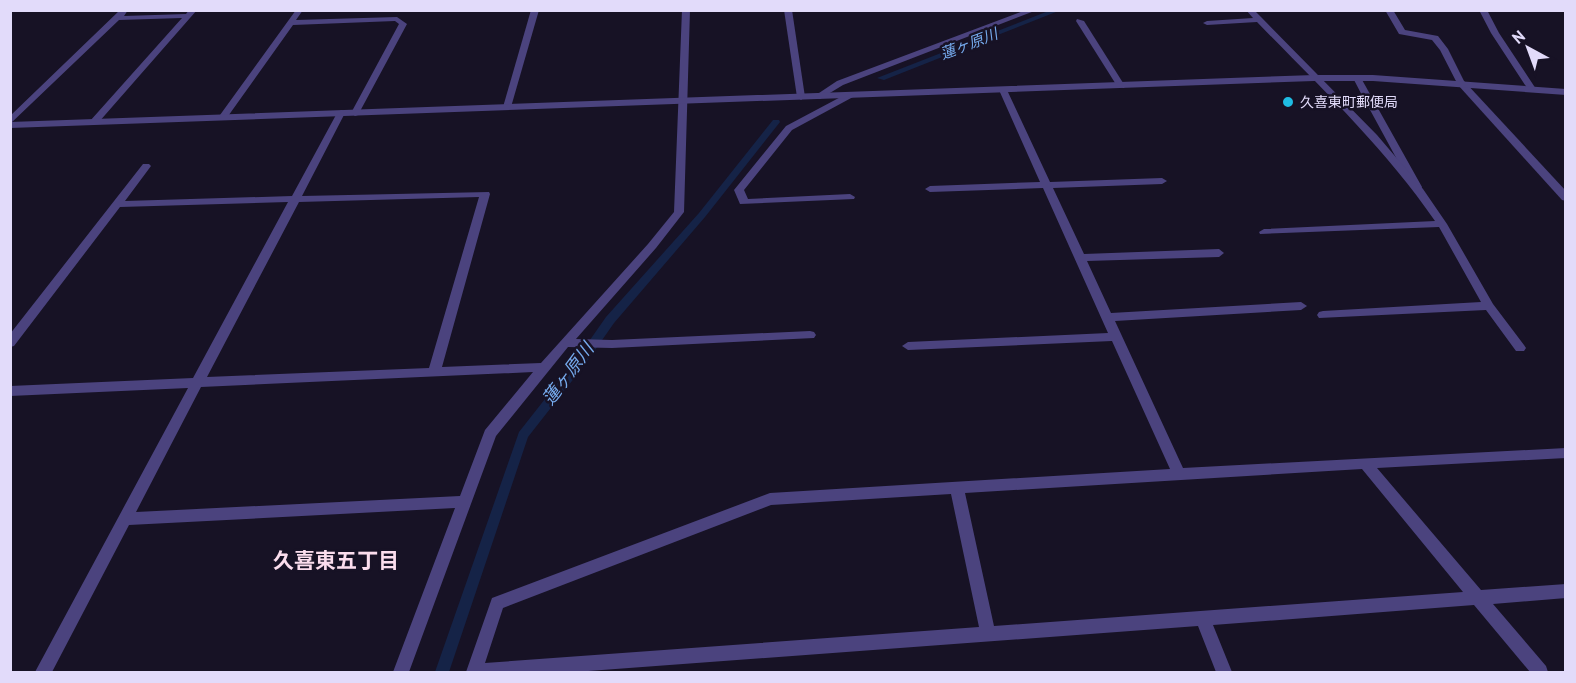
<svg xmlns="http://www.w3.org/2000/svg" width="1576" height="683" font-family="'PT Sans','Noto Sans JP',sans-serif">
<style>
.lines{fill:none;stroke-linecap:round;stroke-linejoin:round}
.stream{fill:#152347;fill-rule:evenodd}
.service{fill:#4b437e;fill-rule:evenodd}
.minor{fill:#4b437e;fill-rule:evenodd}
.tertiary{fill:#4b437e;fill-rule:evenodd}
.poi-dot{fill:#1fbce3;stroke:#171225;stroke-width:2}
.labels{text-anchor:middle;stroke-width:5;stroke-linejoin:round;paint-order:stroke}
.far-poi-label{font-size:14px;fill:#e2dbfa;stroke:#171225;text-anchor:start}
.far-water-label{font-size:15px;font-style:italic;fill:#76abee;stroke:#171225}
.water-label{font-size:18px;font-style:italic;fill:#76abee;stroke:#171225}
.near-neighbourhood-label{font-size:21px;font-weight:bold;fill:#fbdded;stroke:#171225}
</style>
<rect width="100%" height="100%" fill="#171225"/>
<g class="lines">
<!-- stream -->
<g class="stream">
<polygon points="1051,10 1061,10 884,80 877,78"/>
<polygon points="773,120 779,120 780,122 705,217 614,323 586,363 528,437 449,672 435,672 519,432 578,357 606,317 699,213"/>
</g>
<!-- service -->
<g class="service">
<polygon points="1354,76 1361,78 1422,187 1421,189 1413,189 1412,187 1369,108 1339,106 1335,103 1339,100 1366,103 1353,78"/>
<polygon points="1461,80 1464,81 1566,191 1566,201 1562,200 1458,85 1458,81"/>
</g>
<!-- minor -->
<g class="minor">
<polygon points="120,10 128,10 124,16 186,14 189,10 197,10 98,123 95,124 90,121 182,18 119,20 10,124 10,116"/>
<polygon points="296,10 303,10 296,20 397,17 407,24 358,115 355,116 351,113 399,24 395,21 293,25 226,119 220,119 220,115"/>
<polygon points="531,10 539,10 511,107 510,109 504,109 503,107"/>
<path d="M 682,10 L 690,10 L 684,212 L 656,248 L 576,339 L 612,340 L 810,331 L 814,332 L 816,335 L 814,338 L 612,348 L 568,347 L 496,436 L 409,672 L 393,672 L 455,508 L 129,525 L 52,672 L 35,672 L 188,388 L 10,396 L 10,386 L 193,378 L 288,202 L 120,207 L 14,346 L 10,347 L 10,334 L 143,164 L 149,164 L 151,166 L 125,201 L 292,196 L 337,113 L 341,110 L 344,111 L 345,113 L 302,196 L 489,192 L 490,194 L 442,367 L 541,363 L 648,244 L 674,212 ZM 479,197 L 429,368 L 207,377 L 299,202 ZM 533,372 L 485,430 L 460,496 L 136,512 L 201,387 Z"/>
<polygon points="784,10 792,10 805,97 801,100 797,97"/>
<polygon points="1026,10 1037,10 843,85 820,99 813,97 837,81"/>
<path d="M 1246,10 L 1254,10 L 1262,18 L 1377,135 L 1423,189 L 1447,224 L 1493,304 L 1524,345 L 1526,348 L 1524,351 L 1516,351 L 1486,310 L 1319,318 L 1317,315 L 1319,312 L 1323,311 L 1481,302 L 1439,227 L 1260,234 L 1259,232 L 1264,229 L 1435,221 C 1384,147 1319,86 1257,22 L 1207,25 L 1203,23 L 1207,21 L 1253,18 Z"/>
<polygon points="1385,10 1393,10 1405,30 1438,36 1448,49 1465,83 1464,85 1458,85 1440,50 1432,40 1399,34"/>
<polygon points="1479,10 1487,10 1499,33 1536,89 1535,91 1529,91 1491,33"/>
<polygon points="1077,19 1084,21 1125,86 1124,88 1117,86 1076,21"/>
<path d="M 1003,87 L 1007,90 L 1050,182 L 1162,178 L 1167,181 L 1162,184 L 1053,188 L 1084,254 L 1219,249 L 1224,253 L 1219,257 L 1087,261 L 1111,313 L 1301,302 L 1307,306 L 1301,310 L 1115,321 L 1183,468 L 1566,448 L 1566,458 L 1377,468 L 1481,590 L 1566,584 L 1566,598 L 1493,604 L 1546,666 L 1548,672 L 1530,672 L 1474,605 L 1213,625 L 1232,672 L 1216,672 L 1198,626 L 575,672 L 466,672 L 492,598 L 770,493 L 1170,469 L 1112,341 L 908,350 L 902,346 L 908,342 L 1108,333 L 1043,188 L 930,192 L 925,189 L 930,186 L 1040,182 L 999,90 ZM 1362,469 L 1463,592 L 994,626 L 965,493 ZM 951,494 L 979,627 L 485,663 L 503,608 L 771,505 Z"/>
<polygon points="850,92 854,95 853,97 792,130 744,190 748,199 850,194 855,197 854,199 740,204 734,190 786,126"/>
</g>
<!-- tertiary -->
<polygon class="tertiary" points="1314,75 1373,75 1566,89 1566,95 1373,81 1314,81 10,128 10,122"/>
</g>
<!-- markers -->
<circle class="poi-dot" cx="1288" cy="102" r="6"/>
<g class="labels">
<!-- far-poi labels -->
<g class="far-poi-label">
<text x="1300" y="107">久喜東町郵便局</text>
</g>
<!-- far-water labels -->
<g class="far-water-label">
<text transform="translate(969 44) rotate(-21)" y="5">蓮ヶ原川</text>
</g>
<!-- water labels -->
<g class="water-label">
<text transform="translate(568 374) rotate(-53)" y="6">蓮ヶ原川</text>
</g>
<!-- near-neighbourhood labels -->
<g class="near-neighbourhood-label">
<text x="336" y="568">久喜東五丁目</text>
</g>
</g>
<!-- border -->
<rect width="1576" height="683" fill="none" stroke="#e2dbfa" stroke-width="24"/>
<!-- north arrow -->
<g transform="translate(1528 48) rotate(319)" stroke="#171225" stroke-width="4.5" paint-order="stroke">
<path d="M0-4.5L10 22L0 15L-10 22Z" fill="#e2dbfa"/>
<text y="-9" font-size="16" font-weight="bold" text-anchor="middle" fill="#e2dbfa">N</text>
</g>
</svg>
